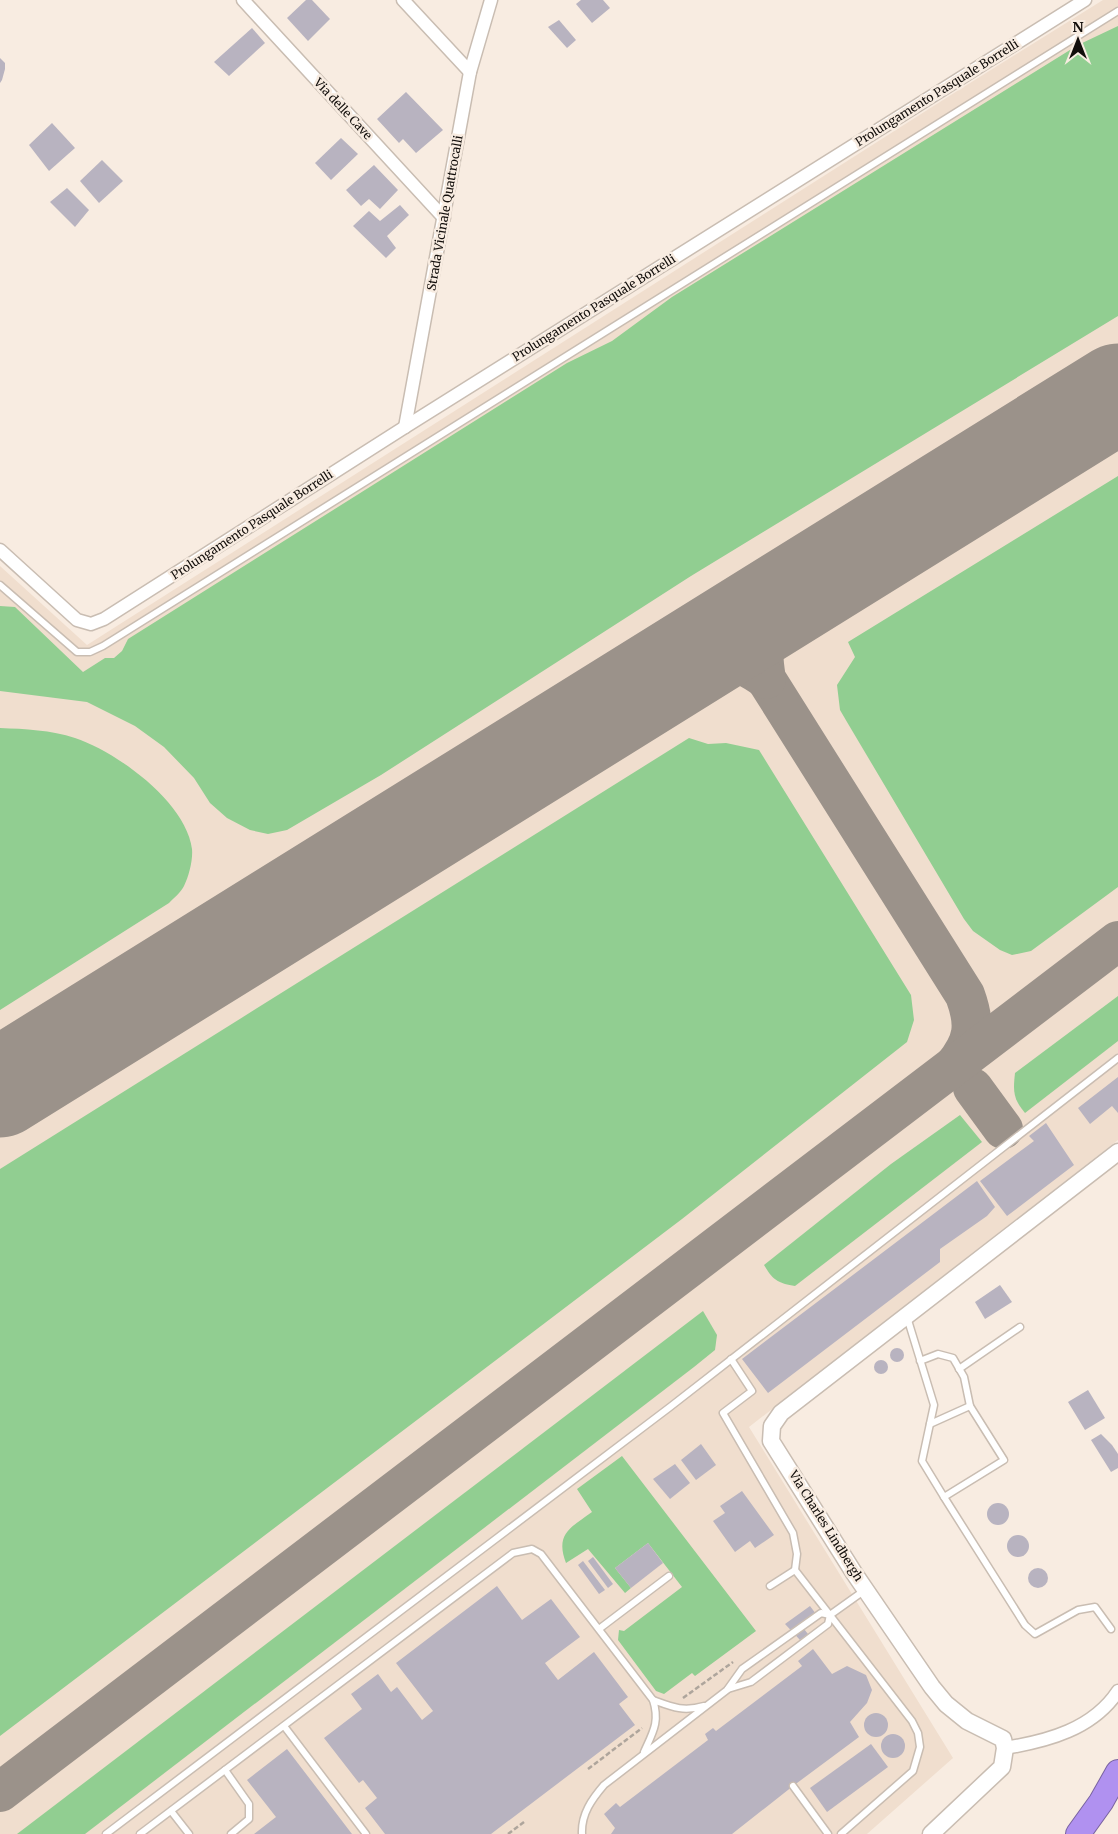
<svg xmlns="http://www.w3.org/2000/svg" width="1118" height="1834" font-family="Merriweather,serif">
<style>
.built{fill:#f0dece}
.green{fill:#91ce91}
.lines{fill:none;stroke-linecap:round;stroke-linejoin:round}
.taxiway{stroke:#9b928a;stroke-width:40}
.runway{stroke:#9b928a;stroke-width:99}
.building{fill:#b8b3c0}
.service-casing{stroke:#c9bdb2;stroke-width:9}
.minor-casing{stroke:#c9bdb2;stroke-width:15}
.tertiary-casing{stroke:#c9bdb2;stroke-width:19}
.motorway-casing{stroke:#7963a0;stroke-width:26}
.path{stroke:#aea59c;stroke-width:2.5;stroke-dasharray:5 2.5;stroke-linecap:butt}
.service{stroke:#fff;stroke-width:6}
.minor{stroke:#fff;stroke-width:12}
.tertiary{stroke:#fff;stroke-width:16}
.motorway{stroke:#b091f0;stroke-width:24}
.labels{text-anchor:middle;stroke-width:5;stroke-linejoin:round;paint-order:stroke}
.street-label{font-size:12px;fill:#120e0b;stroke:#f8ece1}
</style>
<rect width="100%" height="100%" fill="#f8ece1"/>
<!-- built -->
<polygon class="built" points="1103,0 1118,0 1118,1140 749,1427 953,1758 867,1834 0,1834 0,566 87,645 954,93"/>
<!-- green -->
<g class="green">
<polygon points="1118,26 1118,316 691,576 381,775 287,830 268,834 250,830 227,818 210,803 194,778 164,747 135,726 87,702 0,691 0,606 15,607 83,672 105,658 114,658 122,651 128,639 567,363 612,341 672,297 1078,45"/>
<polygon points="1118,476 1118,887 1031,951 1012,955 1000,950 973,931 964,919 847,722 840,710 837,685 855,657 848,642"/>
<path d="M 0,728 C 25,729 51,730 75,738 C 117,752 186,802 192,849 C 193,860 189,876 184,886 C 181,892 174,898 169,903 L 0,1010 Z"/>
<polygon points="689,738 708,744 726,743 759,750 911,995 914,1020 907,1042 682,1219 0,1736 0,1169"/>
<path d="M 1118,996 L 1118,1041 L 1025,1113 C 1013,1099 1013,1091 1015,1073 Z"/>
<path d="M 960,1115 L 982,1142 L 795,1286 C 777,1283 773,1280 764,1265 L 891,1164 Z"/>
<polygon points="703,1311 717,1335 715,1350 694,1367 85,1834 17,1834"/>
<path d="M 622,1456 L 756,1631 L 695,1676 L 692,1673 L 664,1694 L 656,1691 L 618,1640 L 619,1630 L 624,1631 L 682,1587 L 648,1543 L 615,1568 L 631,1588 L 625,1593 L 588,1549 L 566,1563 C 555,1534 570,1528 592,1512 L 577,1489 Z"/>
</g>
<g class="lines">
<!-- taxiway -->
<g class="taxiway">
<path d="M 794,594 C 768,629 758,632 766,679 L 965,995 C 976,1025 974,1041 954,1066"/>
<path d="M 674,669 C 716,656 729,653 766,679"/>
<polyline points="973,1088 1003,1129"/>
<polyline points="0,1792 1118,941"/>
</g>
<!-- runway -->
<polyline class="runway" points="0,1088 1118,393"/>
</g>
<!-- building -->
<g class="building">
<polygon points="306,0 312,0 330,19 308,41 287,18"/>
<polygon points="581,0 603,0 610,8 592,23 576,4"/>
<polygon points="559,20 576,40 567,48 548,27"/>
<polygon points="252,28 265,43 229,76 214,62"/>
<polygon points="0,58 5,63 5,69 2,80 0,83"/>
<polygon points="406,92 443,130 416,153 403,139 399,143 377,119"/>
<polygon points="52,123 75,148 49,171 29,145"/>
<polygon points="341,138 358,154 331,180 315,163"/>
<polygon points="102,160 123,181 99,203 80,181"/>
<polygon points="374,165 398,190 380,209 369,199 361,206 346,190"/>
<polygon points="67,188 89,210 75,227 50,202"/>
<polygon points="400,205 409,215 387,236 396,248 386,258 353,226 369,211 380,221"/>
<polygon points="1118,1077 1118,1113 1112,1106 1090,1124 1078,1108"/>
<polygon points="1046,1123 1074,1165 1007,1216 980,1181 1034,1141 1029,1136"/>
<polygon points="977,1181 995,1207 987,1216 940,1249 940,1262 768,1393 742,1359"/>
<polygon points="1000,1285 1012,1302 985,1319 975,1302"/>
<circle cx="897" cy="1355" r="7"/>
<circle cx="881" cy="1367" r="7"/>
<polygon points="1088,1390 1105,1418 1085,1430 1068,1402"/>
<polygon points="1101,1434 1112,1445 1118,1454 1118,1468 1111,1472 1091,1440"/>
<polygon points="701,1444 716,1465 696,1480 681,1460"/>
<polygon points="675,1464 690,1483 670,1499 653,1479"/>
<polygon points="742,1491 774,1535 755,1548 750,1541 735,1552 713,1521 725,1513 720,1506"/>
<circle cx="998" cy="1514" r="11"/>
<circle cx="1018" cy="1546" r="11"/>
<polygon points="648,1543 663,1563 631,1588 615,1568"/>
<polygon points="593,1557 613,1584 608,1588 588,1561"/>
<polygon points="583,1561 605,1590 599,1594 578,1565"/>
<circle cx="1038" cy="1578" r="10"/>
<polygon points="497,1586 522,1620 551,1599 580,1637 545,1663 558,1680 594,1652 628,1697 619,1704 635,1725 491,1834 385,1834 365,1808 377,1798 363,1780 359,1783 324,1738 362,1709 351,1694 378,1674 391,1692 397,1687 422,1720 433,1711 396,1663"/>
<polygon points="810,1606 819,1618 804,1629 808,1634 800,1640 785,1624"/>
<polygon points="813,1649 832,1674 847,1666 866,1675 872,1690 867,1703 850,1722 859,1737 793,1786 732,1834 611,1834 615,1828 604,1814 616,1803 620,1807 708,1740 705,1734 713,1728 716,1731 802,1666 798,1661"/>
<circle cx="876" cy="1725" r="12"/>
<circle cx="893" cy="1746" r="12"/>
<polygon points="871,1744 888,1767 827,1812 810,1788"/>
<polygon points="287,1749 352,1834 254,1834 276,1817 247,1780"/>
</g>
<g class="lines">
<defs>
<g id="service">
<polyline points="0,585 77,652 90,652 103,646 1118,11"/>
<polyline points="907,1317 934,1405 922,1461 944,1497 1004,1460 970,1406 964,1377 953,1358 938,1354 920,1361"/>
<polyline points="731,1359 752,1391 723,1413 793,1533 797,1554 795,1570"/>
<polyline points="959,1369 1020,1327"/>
<polyline points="930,1424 970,1406"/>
<polyline points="944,1497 1025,1625 1035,1634 1078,1610 1095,1607 1111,1629"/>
<polyline points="770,1586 795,1570 912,1721 918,1733 920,1747 913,1771 841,1834"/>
<polyline points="599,1629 669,1576"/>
<polyline points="728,1689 751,1682 828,1624 830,1615 865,1590"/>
<polyline points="284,1726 366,1834"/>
<path d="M 644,1752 C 653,1732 660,1722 653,1700 C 672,1707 683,1712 704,1706"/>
<polyline points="225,1770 249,1804 249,1819 231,1834"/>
<polyline points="793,1786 828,1834"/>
<polyline points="171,1811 189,1834"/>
<polyline points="106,1834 670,1407 1118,1058"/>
<polyline points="140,1834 513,1553 532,1549 541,1554 653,1700"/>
<path d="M 582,1834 C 581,1814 592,1799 604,1785 L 727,1690 L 742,1669 L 821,1613 L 830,1615"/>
</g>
<g id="minor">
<polyline points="243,0 444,218"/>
<polyline points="403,0 470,72"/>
<polyline points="405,427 470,72 491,0"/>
<polyline points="0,550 77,620 91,624 104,619 405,427 1085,0"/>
<path d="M 1005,1748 C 1048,1741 1093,1729 1118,1691"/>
</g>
<polyline id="tertiary" points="931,1834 1002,1767 1005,1748 1003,1739 967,1721 946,1704 932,1687 854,1573 771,1441 772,1426 781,1413 1118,1152"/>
<polyline id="motorway" points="1078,1834 1101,1802 1118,1772"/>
</defs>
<!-- service casing -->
<use href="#service" class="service-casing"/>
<!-- minor casing -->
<use href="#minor" class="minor-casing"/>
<!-- tertiary casing -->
<use href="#tertiary" class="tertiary-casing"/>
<!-- motorway casing -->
<use href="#motorway" class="motorway-casing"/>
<!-- path -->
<g class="path">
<polyline points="683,1698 733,1662"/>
<polyline points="588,1769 642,1728"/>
<polyline points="508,1834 524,1822"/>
</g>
<!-- service -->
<use href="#service" class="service"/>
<!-- minor -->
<use href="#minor" class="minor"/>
<!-- tertiary -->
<use href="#tertiary" class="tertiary"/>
<!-- motorway -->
<use href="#motorway" class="motorway"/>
</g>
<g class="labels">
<!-- street labels -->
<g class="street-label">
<text transform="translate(937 93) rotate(-32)" y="4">Prolungamento Pasquale Borrelli</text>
<text transform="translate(343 109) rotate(47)" y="4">Via delle Cave</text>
<text transform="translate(445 213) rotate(-80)" y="4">Strada Vicinale Quattrocalli</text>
<text transform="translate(594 308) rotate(-32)" y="4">Prolungamento Pasquale Borrelli</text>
<text transform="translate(252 525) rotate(-33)" y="4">Prolungamento Pasquale Borrelli</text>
<text transform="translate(826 1526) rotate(58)" y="4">Via Charles Lindbergh</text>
</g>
</g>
<!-- north arrow -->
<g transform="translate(1078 40)" stroke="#f8ece1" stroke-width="4" paint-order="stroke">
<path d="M0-4L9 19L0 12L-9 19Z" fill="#120e0b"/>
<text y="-8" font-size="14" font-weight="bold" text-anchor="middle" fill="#120e0b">N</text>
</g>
</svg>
